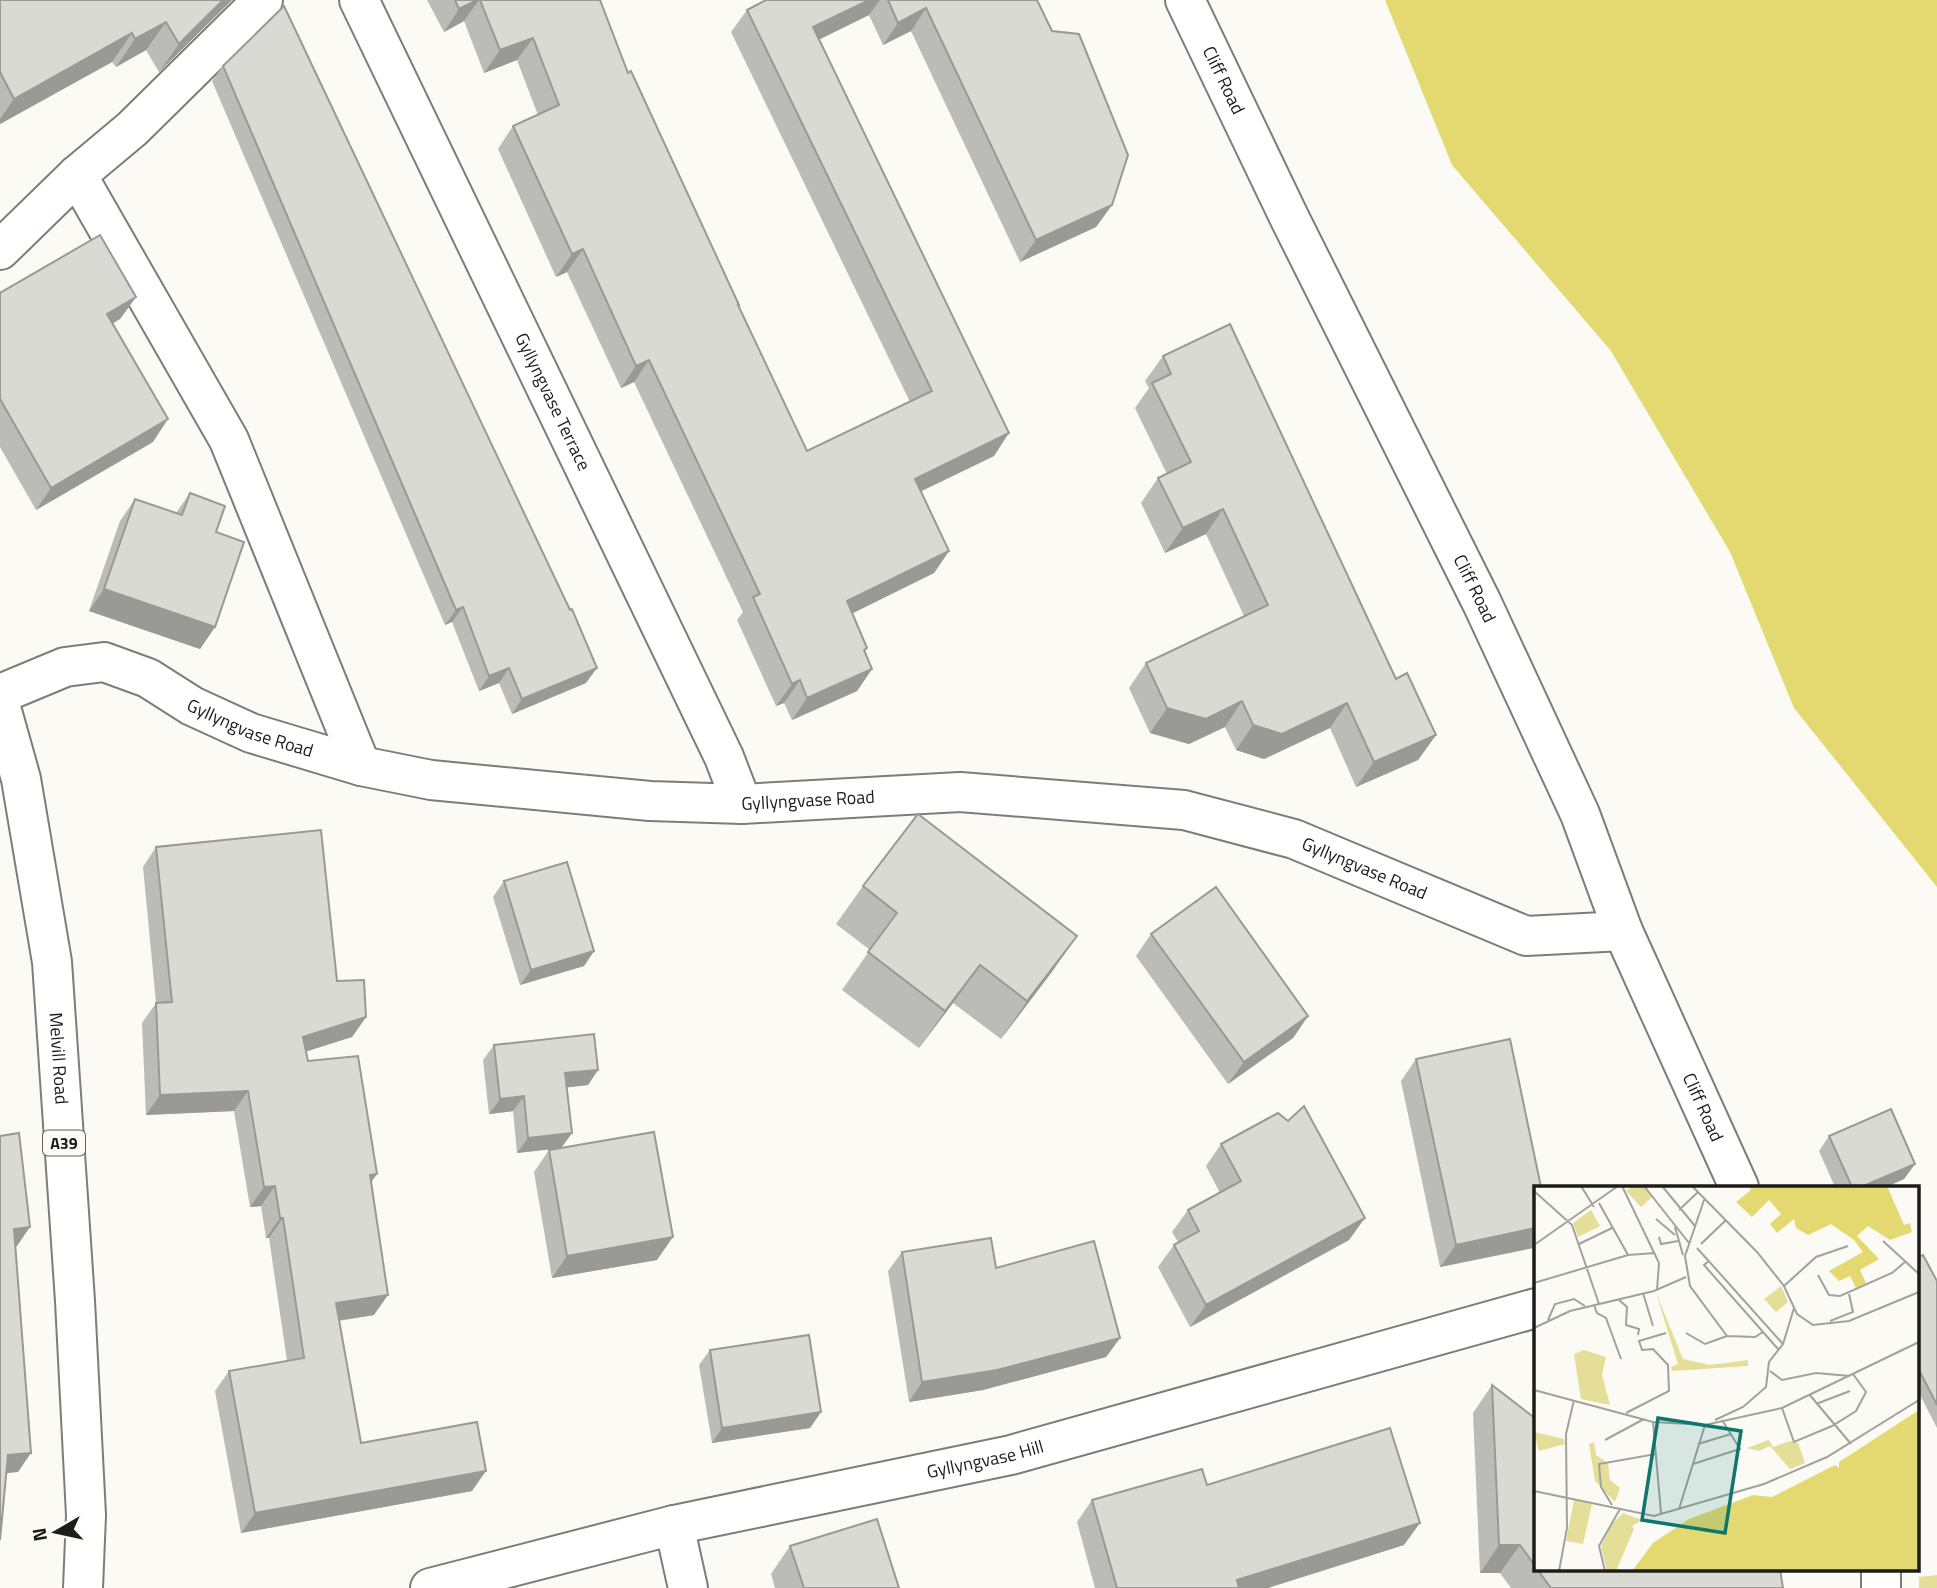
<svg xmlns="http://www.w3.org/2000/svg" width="1937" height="1588" font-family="'Titillium Web',sans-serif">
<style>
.green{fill:#e4de98}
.water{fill:#e4d971}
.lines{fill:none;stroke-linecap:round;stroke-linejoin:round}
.minor-casing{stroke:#7d7d78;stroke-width:42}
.major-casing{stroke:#7d7d78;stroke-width:42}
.minor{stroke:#fff;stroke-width:38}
.major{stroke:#fff;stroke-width:38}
.wall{fill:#bbbbb7}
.shaded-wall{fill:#999995}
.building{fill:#dadad5;stroke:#999995;stroke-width:2}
.labels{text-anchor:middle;stroke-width:7;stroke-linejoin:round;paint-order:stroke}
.shield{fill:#fbfaf5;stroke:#5f5f5c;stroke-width:2}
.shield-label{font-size:16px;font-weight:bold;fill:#1c1c1a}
.street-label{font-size:18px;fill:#1c1c1a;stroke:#fbfaf5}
.inset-road{fill:none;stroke:#a2a19d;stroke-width:2}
.view{fill:#0f766e;fill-opacity:0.15;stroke:#0f766e;stroke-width:3.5}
.inset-edge{fill:none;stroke:#1c1c1a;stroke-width:3.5}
</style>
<rect width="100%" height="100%" fill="#fbfaf5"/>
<!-- green -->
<polygon class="green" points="1937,1575 1937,1588 1919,1588 1919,1577"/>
<!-- water -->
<polygon class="water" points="1385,0 1937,0 1937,887 1794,708 1730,552 1611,351 1452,165"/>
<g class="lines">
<defs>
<g id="minor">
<path id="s1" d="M 359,0 L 724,757 L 742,804"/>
<path id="s2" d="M 1185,0 L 1289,217 L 1482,603 L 1580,814 L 1623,931 L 1739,1187"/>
<polyline points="77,175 229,440 361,766"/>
<polyline points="0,250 77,175 132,129 263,0"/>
<path id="s3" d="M 0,694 L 65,667 L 104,662 L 148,678 L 192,706 L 251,733 L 361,766 L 431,780 L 650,801 L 742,804 L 960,792 L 1184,810 L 1294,839 L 1526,936 L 1623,931"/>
<polyline points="674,1525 688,1588"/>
<path id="s4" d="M 430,1588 L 674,1525 L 1011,1455 L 1536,1308"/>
<polyline points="1881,1588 1881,1569"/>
</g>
<g id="major">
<path id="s5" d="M 0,704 L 21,779 L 52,962 L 75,1301 L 86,1515 L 83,1588"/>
</g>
</defs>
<!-- minor casing -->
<use href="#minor" class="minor-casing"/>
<!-- major casing -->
<use href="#major" class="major-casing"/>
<!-- minor -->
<use href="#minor" class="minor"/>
<!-- major -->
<use href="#major" class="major"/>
</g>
<!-- wall -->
<g class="wall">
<polygon points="0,0 232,0 159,72 146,50 116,67 112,62 0,124"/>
<polygon points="427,0 600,0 628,73 807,451 910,402 731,32 747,10 766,0 1037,0 1112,205 1096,227 1020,262 911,31 883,45 869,15 819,39 994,456 921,491 949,551 934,573 852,613 867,648 865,652 872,669 857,691 792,720 784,703 776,706 737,620 743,612 634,382 621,388 567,272 556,277 498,149 513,126 538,115 517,60 484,73 464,21 444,32"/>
<polygon points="223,66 586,683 512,714 499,683 479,691 452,622 445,625 212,81"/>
<polygon points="0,293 136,297 120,319 112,324 153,442 36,510 0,447"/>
<polygon points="1163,356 1436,735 1418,760 1356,787 1330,728 1264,759 1236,750 1225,727 1189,744 1150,733 1129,688 1146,663 1244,616 1206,534 1165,553 1141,503 1158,478 1167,474 1135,408 1149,388 1145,381"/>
<polygon points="190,493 216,532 215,627 200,649 89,611 120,521 135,499 176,513"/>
<polygon points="156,847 337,981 366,1017 352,1037 306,1051 308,1061 371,1182 374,1315 339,1321 361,1443 472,1491 241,1533 215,1391 229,1371 287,1361 269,1238 266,1238 261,1206 250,1207 234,1111 146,1115 142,1023 156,1003 143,867"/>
<polygon points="504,881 594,951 584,966 520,985 493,897"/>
<polygon points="863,886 1077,936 1051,973 1001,1039 953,1003 919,1048 842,990 870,950 836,924"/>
<polygon points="1151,934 1308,1016 1293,1038 1228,1084 1136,956"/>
<polygon points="494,1045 598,1070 588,1085 567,1087 572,1133 561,1148 517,1153 513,1111 489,1114 483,1060"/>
<polygon points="1416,1059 1533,1248 1440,1267 1401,1081"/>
<polygon points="1829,1136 1915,1164 1904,1179 1886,1187 1835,1187 1819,1151"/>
<polygon points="1221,1144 1349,1240 1190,1327 1158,1267 1174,1245 1178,1242 1172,1232 1188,1210 1220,1193 1206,1166"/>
<polygon points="549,1150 657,1260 552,1278 534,1172"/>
<polygon points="902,1252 996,1268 1120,1338 1106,1357 983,1390 909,1402 888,1271"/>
<polygon points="1918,1257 1937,1281 1937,1428 1918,1391"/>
<polygon points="710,1350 821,1412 810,1428 712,1443 699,1365"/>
<polygon points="1492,1385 1536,1419 1536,1569 1780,1569 1783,1588 1511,1588 1500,1573 1480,1573 1473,1413"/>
<polygon points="1207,1485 1404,1545 1268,1588 1095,1588 1077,1522 1092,1500"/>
<polygon points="790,1546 899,1588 775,1588 771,1574"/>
</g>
<!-- shaded-wall -->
<g class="shaded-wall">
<polygon points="223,0 232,0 159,72 179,44"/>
<polygon points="477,0 479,0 464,21 444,32 459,9"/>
<polygon points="869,0 880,0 869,15 798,50 813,27"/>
<polygon points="926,8 911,31 883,45 898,23"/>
<polygon points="166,22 146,50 116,67 135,39"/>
<polygon points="132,33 112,62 0,124 0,119 14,99"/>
<polygon points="533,38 517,60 484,73 500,50"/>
<polygon points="1112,205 1096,227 1020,262 1036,240"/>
<polygon points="583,249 567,272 556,277 572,254"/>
<polygon points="136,297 120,319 91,336 107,314"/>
<polygon points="649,360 634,382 621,388 636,366"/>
<polygon points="168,419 153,442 36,510 51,488"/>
<polygon points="1009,433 994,456 899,502 915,479"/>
<polygon points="1223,509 1206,534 1165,553 1183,528"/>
<polygon points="949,551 934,573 831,624 847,601"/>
<polygon points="104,589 215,627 200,649 89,611"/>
<polygon points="463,607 452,622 445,625 456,610"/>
<polygon points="509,668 499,683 479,691 489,676"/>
<polygon points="597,668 586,683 512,714 522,699"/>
<polygon points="872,669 857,691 792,720 807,698"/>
<polygon points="800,680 784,703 776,706 792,684"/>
<polygon points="1242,701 1225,727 1189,744 1150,733 1167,708"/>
<polygon points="1347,703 1330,728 1264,759 1236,750 1253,725"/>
<polygon points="1436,735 1418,760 1356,787 1374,762"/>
<polygon points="1077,936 1051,973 1001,1039 1027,1001"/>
<polygon points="594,951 584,966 520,985 531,970"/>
<polygon points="980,965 953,1003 919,1048 945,1011"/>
<polygon points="1308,1016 1293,1038 1228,1084 1244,1062"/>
<polygon points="366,1017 352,1037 289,1057 303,1037"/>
<polygon points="598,1070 588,1085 555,1089 565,1073"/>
<polygon points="248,1091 234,1111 146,1115 160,1095"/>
<polygon points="524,1096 513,1111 489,1114 500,1099"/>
<polygon points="572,1133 561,1148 517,1153 528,1138"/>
<polygon points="1915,1164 1904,1179 1886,1187 1861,1187"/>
<polygon points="377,1174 363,1194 370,1175"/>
<polygon points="275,1186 261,1206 250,1207 264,1187"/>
<polygon points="280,1218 283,1218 269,1238 266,1238"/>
<polygon points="1365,1218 1349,1240 1190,1327 1206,1305"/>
<polygon points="30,1227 17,1246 0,1248 14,1229"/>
<polygon points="1536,1228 1536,1243 1533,1248 1440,1267 1456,1245"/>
<polygon points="673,1237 657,1260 552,1278 567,1256"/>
<polygon points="388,1295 374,1315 322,1323 336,1303"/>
<polygon points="1120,1338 1106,1357 983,1390 909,1402 922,1382"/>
<polygon points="821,1412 810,1428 712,1443 722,1428"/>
<polygon points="31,1453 18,1472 0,1474 8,1455"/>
<polygon points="486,1471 472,1491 241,1533 255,1513"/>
<polygon points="1420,1523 1404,1545 1268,1588 1232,1588 1237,1580"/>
<polygon points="1499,1545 1520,1545 1500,1573 1480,1573"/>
</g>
<!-- building -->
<g class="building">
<polygon points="0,0 223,0 179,44 166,22 135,39 132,33 14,99 0,72"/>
<polygon points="455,0 477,0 459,9"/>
<polygon points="480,0 600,0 628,73 631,71 739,305 738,305 807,451 932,391 747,10 766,0 869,0 813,27 1009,433 915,479 949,551 847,601 867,648 864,650 872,669 807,698 800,680 792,684 753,597 760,594 649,360 636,366 583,249 572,254 513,126 559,105 533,38 500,50"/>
<polygon points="888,0 1037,0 1052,31 1079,34 1128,155 1112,205 1036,240 926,8 898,23"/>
<polygon points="284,6 570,610 572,609 597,668 522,699 509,668 489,676 463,607 456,610 223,66"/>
<polygon points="100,235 136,297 107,314 168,419 51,488 0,399 0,293"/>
<polygon points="1230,324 1396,679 1407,673 1436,735 1374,762 1347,703 1282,734 1253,725 1242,701 1206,719 1167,708 1146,663 1268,605 1223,509 1183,528 1158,478 1191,462 1152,383 1171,374 1163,356"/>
<polygon points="190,493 225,506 216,532 244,542 215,627 104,589 135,499 182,515"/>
<polygon points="918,814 1077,936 1027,1001 980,965 945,1011 868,952 897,913 863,886"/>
<polygon points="321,830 337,981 364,980 366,1017 303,1037 308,1061 358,1056 377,1174 370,1175 388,1295 336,1303 361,1443 477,1422 486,1471 255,1513 229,1371 304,1358 283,1218 280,1218 275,1186 264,1187 248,1091 160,1095 156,1003 172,1002 156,847"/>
<polygon points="567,862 594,951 531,970 504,881"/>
<polygon points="1216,887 1308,1016 1244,1062 1151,934"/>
<polygon points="594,1034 598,1070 565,1073 572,1133 528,1138 524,1096 500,1099 494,1045"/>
<polygon points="1510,1039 1541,1187 1536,1187 1536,1228 1456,1245 1416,1059"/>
<polygon points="1304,1106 1365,1218 1206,1305 1174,1245 1199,1231 1188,1210 1241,1181 1221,1144 1278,1113 1288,1121"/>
<polygon points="1891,1109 1915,1164 1861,1187 1852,1187 1829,1136"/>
<polygon points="654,1132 673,1237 567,1256 549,1150"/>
<polygon points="19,1133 30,1227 14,1229 31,1453 8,1455 0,1540 0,1136"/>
<polygon points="991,1238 996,1268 1094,1241 1120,1338 997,1370 922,1382 902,1252"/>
<polygon points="1923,1255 1937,1281 1937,1405 1918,1368 1918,1257"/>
<polygon points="809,1335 821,1412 722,1428 710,1350"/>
<polygon points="1492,1385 1536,1419 1536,1567 1520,1545 1499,1545"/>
<polygon points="1390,1428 1420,1523 1237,1580 1239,1588 1117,1588 1092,1500 1202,1469 1207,1485"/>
<polygon points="877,1519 899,1588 804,1588 790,1546"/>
<polygon points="1537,1569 1780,1569 1783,1588 1551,1588"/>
</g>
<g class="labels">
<!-- shield labels -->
<rect class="shield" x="43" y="1130.5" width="42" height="25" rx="5"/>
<g class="shield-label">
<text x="64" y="1149">A39</text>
</g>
<!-- street labels -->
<g class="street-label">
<text dy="6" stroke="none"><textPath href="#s2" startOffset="89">Cliff Road</textPath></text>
<text dy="6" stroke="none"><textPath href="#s1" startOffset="446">Gyllyngvase Terrace</textPath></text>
<text dy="6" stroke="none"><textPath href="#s2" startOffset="656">Cliff Road</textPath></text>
<text dy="6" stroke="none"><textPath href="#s3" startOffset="271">Gyllyngvase Road</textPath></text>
<text dy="6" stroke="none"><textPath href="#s3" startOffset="838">Gyllyngvase Road</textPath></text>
<text dy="6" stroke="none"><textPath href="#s3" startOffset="1405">Gyllyngvase Road</textPath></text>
<text dy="6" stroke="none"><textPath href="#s5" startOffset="360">Melvill Road</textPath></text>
<text dy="6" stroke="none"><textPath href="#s2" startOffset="1223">Cliff Road</textPath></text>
<text dy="6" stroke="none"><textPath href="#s4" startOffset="570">Gyllyngvase Hill</textPath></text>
</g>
</g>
<!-- overview -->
<g transform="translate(1534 1186)">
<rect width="385" height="385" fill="#fbfaf5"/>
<path d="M 99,0 L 109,0 L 118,11 L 107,21 L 92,5 ZM 57,24 L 66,40 L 44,51 L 39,37 ZM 247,100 L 254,116 L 242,126 L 230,113 ZM 122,107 L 149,173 L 176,179 L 214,174 L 214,180 L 138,185 L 137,181 L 144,178 ZM 50,164 L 72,171 L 68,189 L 76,219 L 47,213 L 40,168 ZM 0,246 L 30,253 L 31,258 L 5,265 ZM 235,254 L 239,261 L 256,255 L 264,257 L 271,277 L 256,283 L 236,260 L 225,265 L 213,262 ZM 60,256 L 62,269 L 74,277 L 76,294 L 86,302 L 81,316 L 61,295 L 55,258 ZM 40,314 L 58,318 L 49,358 L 32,355 ZM 89,327 L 108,334 L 98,340 L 100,343 L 82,385 L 73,385 L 67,361 L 77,339 Z" fill="#e4de98"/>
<path d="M 215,0 L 353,0 L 370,39 L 376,37 L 378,46 L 356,54 L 334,40 L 323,50 L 345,73 L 326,84 L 332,97 L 322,102 L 316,90 L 305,95 L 295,85 L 329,66 L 320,54 L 297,38 L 274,49 L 262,42 L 260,33 L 243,47 L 236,38 L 247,28 L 235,14 L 218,31 L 202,16 L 217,4 ZM 385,224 L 385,385 L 98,385 L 119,357 L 155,333 L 219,309 L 238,311 L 301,279 L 305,282 L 305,276 Z" fill="#e4d971"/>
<path class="inset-road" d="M 47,0 L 60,21M 88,0 L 125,77 L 123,104M 110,0 L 155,57M 128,0 L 161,40M 158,0 L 223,66 L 250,100 L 263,128 L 279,139 L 315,135 L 385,106M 0,5 L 38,39 L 65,118M 170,14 L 151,70 L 156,100 L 193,150 L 221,151 L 229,146M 65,17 L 94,69M 145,24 L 164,6M 122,33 L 141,49M 141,41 L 149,69M 125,51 L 127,58 L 144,55M 349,55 L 385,88M 45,58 L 78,42M 167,58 L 192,34M 0,59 L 84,0M 163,62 L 249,158M 94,69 L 121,67M 175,75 L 170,79 L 244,163M 284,89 L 295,109 L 306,110 L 358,87 L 371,76M 0,97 L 94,69M 250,100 L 282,71 L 314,60M 109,107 L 119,140M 85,114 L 93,121 L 92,139 L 105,143 L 104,149M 60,119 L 63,127 L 72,132 L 87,173M 14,134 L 21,118 L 40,113 L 51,120M 296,135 L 319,126 L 315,108M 0,142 L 36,125 L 120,105 L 152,91M 152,147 L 171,158 L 193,150M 236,185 L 248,194 L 282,187 L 316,190M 0,204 L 119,236 L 171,239 L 248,222 L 385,156M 275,208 L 317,258M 282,218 L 316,205M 248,222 L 260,256 L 298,240 L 322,225 L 332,206 L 319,188M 92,227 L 135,205 L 134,179 L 119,163 L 108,164 L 105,155 L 132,147M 181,234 L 209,221 L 232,201 L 235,176 L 249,158 L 260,122M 119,236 L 127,327M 71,254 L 110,233M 164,258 L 197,248M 159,278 L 206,263 L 188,234M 0,305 L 120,330 L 230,298 L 293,271 L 385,214M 78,319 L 67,301 L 65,278 L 122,268M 145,323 L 171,239M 25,385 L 33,342 L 32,248 L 40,214M 71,385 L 65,360 L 86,323"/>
<path class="view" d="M 124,232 L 207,245 L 191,347 L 108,334 Z"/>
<rect width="385" height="385" class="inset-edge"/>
</g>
<!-- north arrow -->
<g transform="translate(56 1532) rotate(261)" stroke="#fbfaf5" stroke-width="5" paint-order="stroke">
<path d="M0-5L12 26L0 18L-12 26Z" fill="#1c1c1a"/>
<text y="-10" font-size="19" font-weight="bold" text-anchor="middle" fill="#1c1c1a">N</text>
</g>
</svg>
